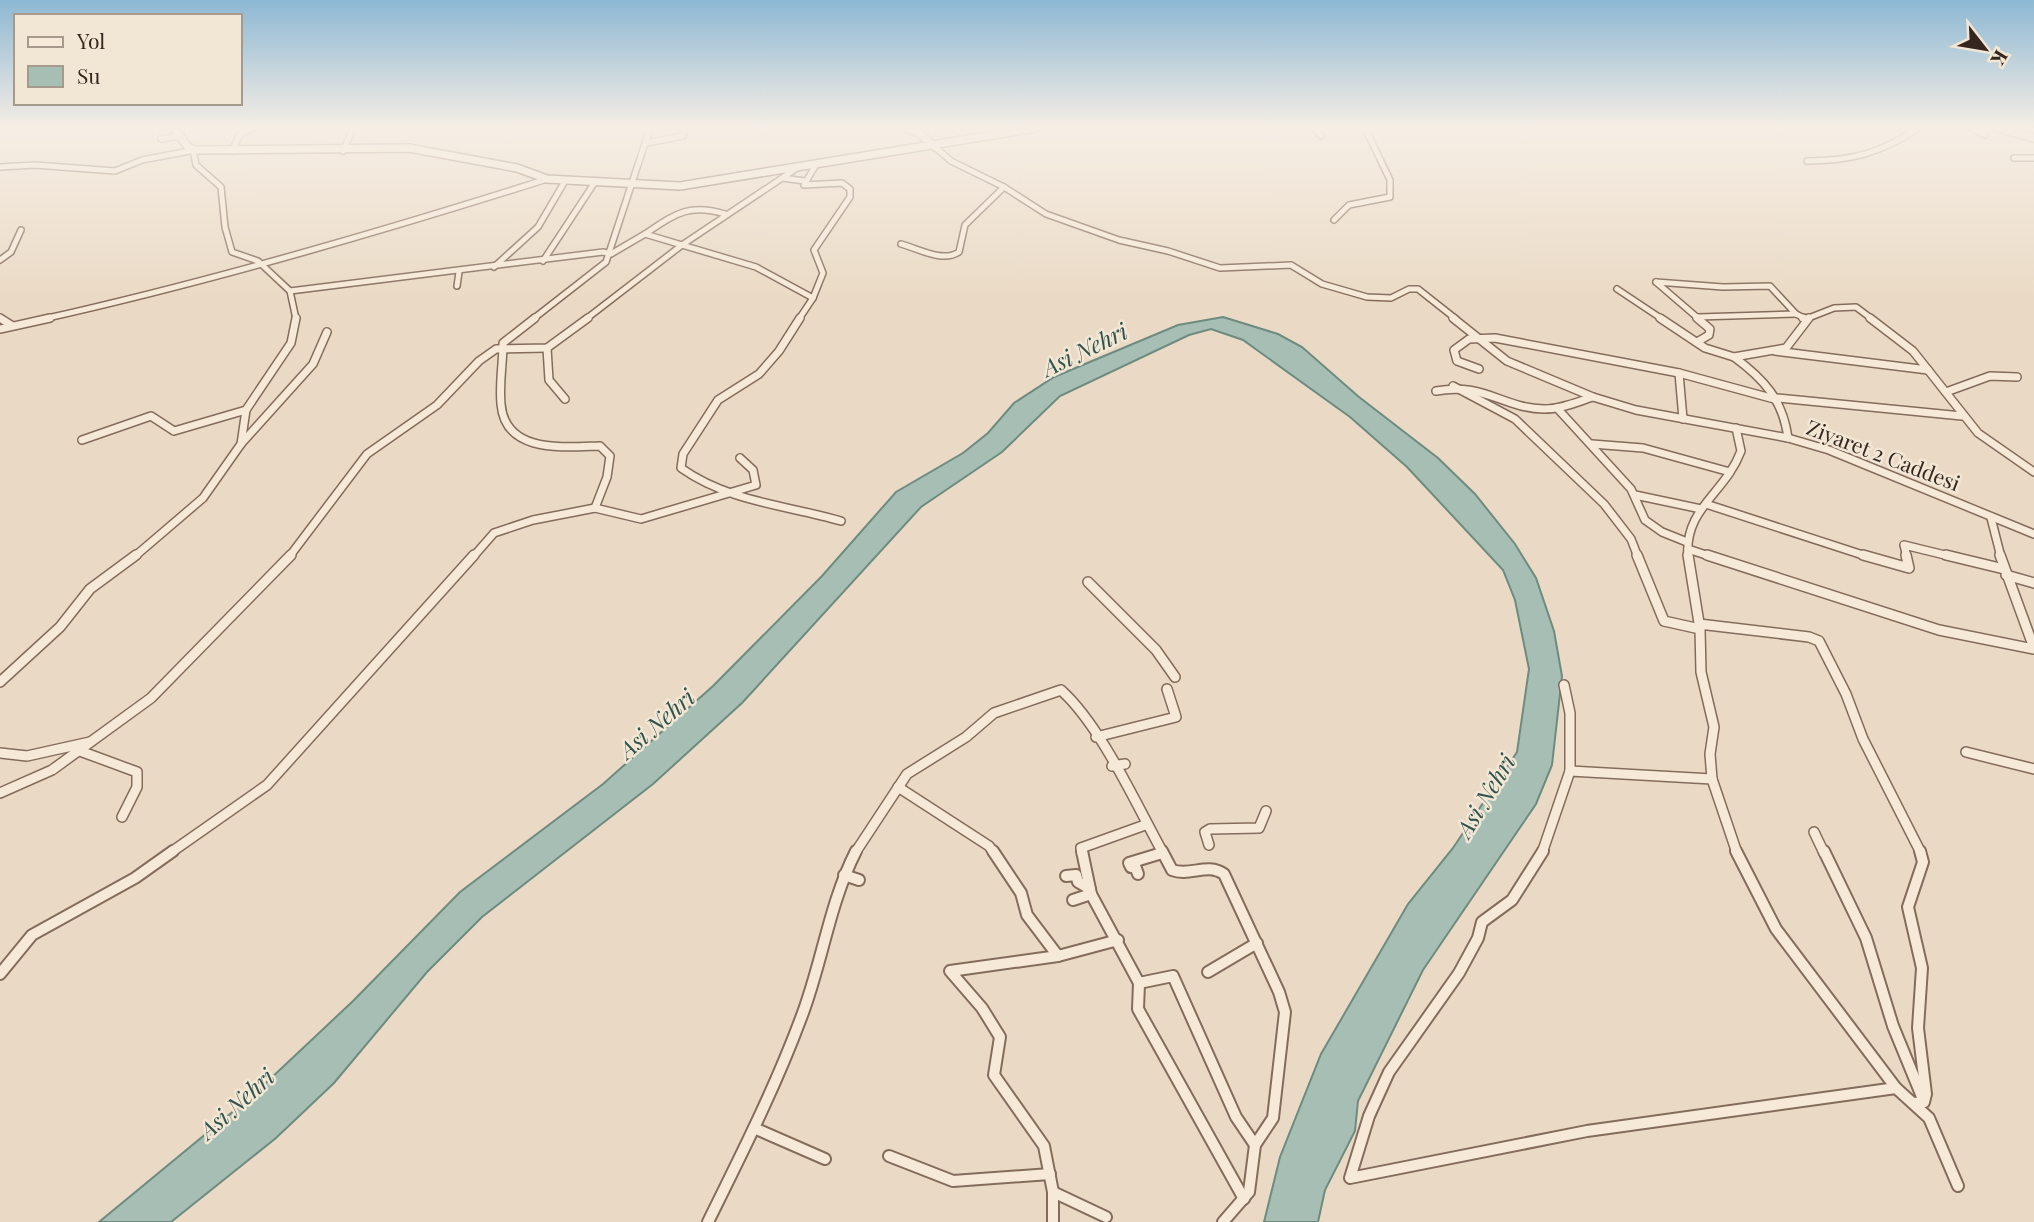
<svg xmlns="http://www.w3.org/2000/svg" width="2034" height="1222" font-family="'Playfair Display',serif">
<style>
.water{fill:#a6beb4;stroke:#6e8b80;stroke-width:2}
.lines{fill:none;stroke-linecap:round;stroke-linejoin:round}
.minor-far3-casing{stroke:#846c5c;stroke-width:8}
.minor-far2-casing{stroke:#846c5c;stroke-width:10}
.minor-far1-casing{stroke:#846c5c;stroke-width:12}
.minor-casing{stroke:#846c5c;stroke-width:14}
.tertiary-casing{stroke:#846c5c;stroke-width:10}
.minor-far3{stroke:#f6e9d7;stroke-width:5}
.minor-far2{stroke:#f6e9d7;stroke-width:7}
.minor-far1{stroke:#f6e9d7;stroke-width:9}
.minor{stroke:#f6e9d7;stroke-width:10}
.tertiary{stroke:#f6e9d7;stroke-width:7}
.labels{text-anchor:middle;stroke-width:5;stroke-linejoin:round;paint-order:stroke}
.street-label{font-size:21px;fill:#35271f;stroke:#f2e6d4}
.water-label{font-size:23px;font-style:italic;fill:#30534d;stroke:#f2e6d4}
</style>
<rect width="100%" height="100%" fill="#eadac5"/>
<!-- water -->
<polygon class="water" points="1223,317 1278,334 1302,347 1359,397 1438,458 1475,494 1515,544 1536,578 1554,631 1562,676 1552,765 1536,804 1423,970 1358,1101 1355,1131 1325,1190 1318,1222 1264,1222 1280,1157 1321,1054 1408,904 1453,848 1517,752 1529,669 1515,600 1503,570 1407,467 1350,417 1243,340 1211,329 1189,335 1060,396 1002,452 921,507 742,703 653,784 482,917 427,972 334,1083 276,1138 171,1222 99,1222 253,1095 353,1001 460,892 603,784 713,686 822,576 896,492 963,453 988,433 1014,403 1054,377 1178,325"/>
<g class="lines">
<defs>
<g id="minor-far3">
<polyline points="1314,128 1321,136"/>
<polyline points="1972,128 1985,135"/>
<polyline points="242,133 254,128"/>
<polyline points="161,139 181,136"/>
<polyline points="646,143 683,136 685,128"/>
<polyline points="935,147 951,161 1004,187 1046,214 1119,240 1168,251 1220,268 1291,265 1322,284 1367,297 1391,298 1409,289 1418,289 1456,319"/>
<polyline points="193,150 196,165 221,187 225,227 232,252 258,261 290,291 296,319"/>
<polyline points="232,151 243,128"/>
<polyline points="343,151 353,128"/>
<polyline points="2014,158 2034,158"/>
<path d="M 1807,161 C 1850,161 1882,153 1918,128"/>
<polyline points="0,167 35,165 115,171 142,160 195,150"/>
<polyline points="782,178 805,181"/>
<polyline points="1334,220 1349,205 1390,197 1390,180 1365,128"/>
<path d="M 645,234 C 675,214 688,203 725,214"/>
<path d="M 901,244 C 919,249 943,263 959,252 L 965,225 L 1004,187"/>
<polyline points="0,260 11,252 21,230"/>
<polyline points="543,261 595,182"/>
<polyline points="494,267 538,227 565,181"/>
<polyline points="1656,282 1723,287 1770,286 1796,314 1806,319"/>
<polyline points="1656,282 1699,319"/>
<polyline points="457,286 459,272"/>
<polyline points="1617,289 1662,319"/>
<polyline points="290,291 603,252 611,254 645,234 756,267 813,298 799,319"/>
<polyline points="813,298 823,273 814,250 850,197 850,189 842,183 804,185 817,163"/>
<polyline points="1698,317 1796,314"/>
<polyline points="0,318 2,319"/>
<path d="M 43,319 C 213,281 380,232 547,179"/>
<polyline points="533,319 606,262 650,128"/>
<polyline points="586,319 682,245 800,166"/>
<polyline points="1806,319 1834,308 1856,307 1872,319"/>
</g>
<g id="minor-far2">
<polyline points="0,318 11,325"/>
<path d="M 535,318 L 503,343 C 503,363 499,384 501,404 C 505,454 564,447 600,446 L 610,456 L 607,477 L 595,508"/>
<path d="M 800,318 L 779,351 L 759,374 L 718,400 L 683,454 L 681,468 C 729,502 786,505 841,521"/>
<polyline points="1453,318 1507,361 1593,397 1636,410 1788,438 1829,450 2034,534"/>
<polyline points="1660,318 1705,348 1734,357"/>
<polyline points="1803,318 1806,319"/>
<polyline points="1870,318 1913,351 1978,433 2034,472"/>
<polyline points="0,329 50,318"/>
<polyline points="1697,342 1709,335 1710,329 1697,318"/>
<polyline points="547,348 549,380 565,399"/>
<polyline points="1775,351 1928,370"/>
<polyline points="1479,369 1457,361 1454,350 1469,339 1495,338 1679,373 1778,400"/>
<polyline points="1679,373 1683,419"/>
<polyline points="1453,386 1515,419 1604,504 1631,539 1638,557"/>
<path d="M 1436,391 C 1484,382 1502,408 1544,409 C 1561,409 1577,402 1593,397"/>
<polyline points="1946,392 1990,376 2017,377"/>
<polyline points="1777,398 1962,416"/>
<polyline points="1557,408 1631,489 1645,520 1662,532 1687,542"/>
<path d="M 1788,438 C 1783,400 1764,379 1734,357 L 1786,348 L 1809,318"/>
<polyline points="82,440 151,416 174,431 246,410"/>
<polyline points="241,444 313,364 327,332"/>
<polyline points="1592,444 1643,448 1730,472"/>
<polyline points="1635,495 1701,509"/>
<polyline points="1706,504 1869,557"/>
<polyline points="1991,518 2001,557"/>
<polyline points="1688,549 1712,557"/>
<polyline points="134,557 203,498 241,444 246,410 291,343 296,318"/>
<polyline points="289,557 367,454 437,405 479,361 496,349 547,348 588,318"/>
<polyline points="473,557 494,533 533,520 595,508 641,519 756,485 753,470 740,458"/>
<path d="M 1688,557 C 1684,508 1725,494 1741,451 L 1736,428"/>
<polyline points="1907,557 1904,545 1953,557"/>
</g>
<g id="minor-far1">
<polyline points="1637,555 1664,621 1700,629"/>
<polyline points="1688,555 1700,629 1701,672 1714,727 1710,754 1712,779 1737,853"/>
<polyline points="1707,555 1939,630 2034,649"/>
<polyline points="1863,555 1909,568 1906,555"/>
<polyline points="1946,555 2004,569"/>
<polyline points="2000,555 2034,648"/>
<polyline points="2006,575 2034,583"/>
<polyline points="1088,582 1156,650 1175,677"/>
<polyline points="1699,624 1809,637 1819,641 1846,694 1863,739 1921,853"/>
<polyline points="0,682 60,627 90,589 136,555"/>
<polyline points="1564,685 1570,713 1570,771"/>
<polyline points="1096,737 1176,717 1167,689"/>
<polyline points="80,751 137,772 137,787 122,817"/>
<polyline points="1966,752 2034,769"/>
<polyline points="0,753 27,756 90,742"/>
<polyline points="1112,766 1125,764"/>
<polyline points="898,787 989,846 994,853"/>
<polyline points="0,793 52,770 151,698 291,555"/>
<polyline points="1814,832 1824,853"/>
<polyline points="1209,845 1205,832 1210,829 1259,828 1266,811"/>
<polyline points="170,853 267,785 474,555"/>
<path d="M 855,853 L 907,774 L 966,737 L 994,713 L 1061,690 C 1101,726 1136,804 1163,853"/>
<polyline points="1082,853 1081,848 1145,825"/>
<polyline points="1542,853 1570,771 1712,779"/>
</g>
<g id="minor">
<polyline points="993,851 1021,893 1027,915 1058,956 1118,940"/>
<polyline points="1082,851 1091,894 1139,983 1138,1009 1244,1199"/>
<path d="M 1162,851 L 1172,870 C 1190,877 1207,862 1224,874 L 1279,992 L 1285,1012 L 1273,1118 L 1255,1145 L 1249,1192 L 1223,1222"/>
<polyline points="1543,851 1512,900 1482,922 1478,938 1459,973 1389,1072 1369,1116 1350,1178 1587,1131 1896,1088"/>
<polyline points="1736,851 1776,929 1896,1088 1929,1118 1958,1186"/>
<polyline points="1824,851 1866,938 1893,1026 1923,1099"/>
<polyline points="1138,874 1135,866 1131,867 1129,863 1162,853"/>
<polyline points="844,875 859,880"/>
<polyline points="1066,876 1076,875 1078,882 1090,889"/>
<polyline points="1073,900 1091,894"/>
<polyline points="1208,972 1257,943"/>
<polyline points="0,974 32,935 135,878 173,851"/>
<polyline points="1139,983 1173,976 1236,1117 1255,1145"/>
<polyline points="1914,1103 1924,1102 1926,1094 1918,1028 1922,968 1908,907 1923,862 1920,851"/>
<polyline points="754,1128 825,1159"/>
<polyline points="889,1156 953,1181 1050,1174"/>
<polyline points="1053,1192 1106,1217"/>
<path d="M 708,1222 C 741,1155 775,1088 801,1018 C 822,964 829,904 856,851"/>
<polyline points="1053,1222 1053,1192 1044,1146 994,1075 1000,1037 982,1008 950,971 1058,956"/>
</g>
<g id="tertiary">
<polyline points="174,128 188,147 195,150 409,148 517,168 547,179 680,186 1036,128"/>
<polyline points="906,128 919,133 935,147"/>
<polyline points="1997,128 2034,138"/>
</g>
</defs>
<!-- minor-far3 casing -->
<use href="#minor-far3" class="minor-far3-casing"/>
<!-- minor-far2 casing -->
<use href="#minor-far2" class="minor-far2-casing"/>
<!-- minor-far1 casing -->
<use href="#minor-far1" class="minor-far1-casing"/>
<!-- minor casing -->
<use href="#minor" class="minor-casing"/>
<!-- tertiary casing -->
<use href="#tertiary" class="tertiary-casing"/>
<!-- minor-far3 -->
<use href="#minor-far3" class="minor-far3"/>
<!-- minor-far2 -->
<use href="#minor-far2" class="minor-far2"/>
<!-- minor-far1 -->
<use href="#minor-far1" class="minor-far1"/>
<!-- minor -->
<use href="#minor" class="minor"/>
<!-- tertiary -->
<use href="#tertiary" class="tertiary"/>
</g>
<!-- sky -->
<linearGradient id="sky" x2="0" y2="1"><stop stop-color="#8db8d3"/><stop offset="0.43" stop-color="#f6eee5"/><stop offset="1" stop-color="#f6eee5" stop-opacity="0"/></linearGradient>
<rect width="2034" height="299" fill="url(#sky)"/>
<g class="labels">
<!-- street labels -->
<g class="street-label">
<text transform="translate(1883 456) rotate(21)" y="7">Ziyaret 2 Caddesi</text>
</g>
<!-- water labels -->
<g class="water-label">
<text transform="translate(1085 350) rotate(-26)" y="8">Asi Nehri</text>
<text transform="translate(657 724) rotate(-41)" y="8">Asi Nehri</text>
<text transform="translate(1486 796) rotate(-59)" y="8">Asi Nehri</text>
<text transform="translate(237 1104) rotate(-42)" y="8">Asi Nehri</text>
</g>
</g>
<!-- legend -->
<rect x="14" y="14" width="228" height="91" fill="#f2e6d4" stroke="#a69a8c" stroke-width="2"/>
<rect x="28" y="37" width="35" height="10" fill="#f6e9d7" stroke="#a69a8c" stroke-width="2"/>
<text x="77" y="49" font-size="21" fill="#35271f">Yol</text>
<rect x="28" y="66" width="35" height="21" fill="#a6beb4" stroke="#a69a8c" stroke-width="2"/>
<text x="77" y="84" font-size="21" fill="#35271f">Su</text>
<!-- north arrow -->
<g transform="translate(1985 49) rotate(121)" stroke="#f2e6d4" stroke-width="5" paint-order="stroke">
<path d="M0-5L12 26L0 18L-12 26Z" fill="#35271f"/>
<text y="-10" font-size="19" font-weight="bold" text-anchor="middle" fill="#35271f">K</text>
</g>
</svg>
